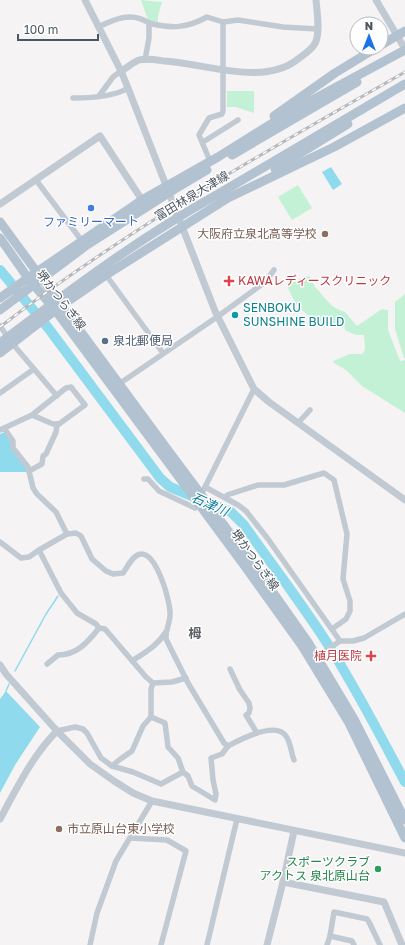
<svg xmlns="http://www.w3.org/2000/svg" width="405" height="945" font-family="'Golos Text','Noto Sans JP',sans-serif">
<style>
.green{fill:#c3f1d5}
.water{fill:#90daee}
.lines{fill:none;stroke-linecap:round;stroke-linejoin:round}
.stream{stroke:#90daee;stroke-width:1.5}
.river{stroke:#90daee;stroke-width:10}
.minor{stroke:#c1cad2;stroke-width:5.5}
.tertiary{stroke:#c1cad2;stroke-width:7}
.primary{stroke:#b3c2d1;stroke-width:9}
.rail-casing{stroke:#b5b8bd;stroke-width:3}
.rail{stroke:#fff;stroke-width:1.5;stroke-dasharray:4.5;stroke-linecap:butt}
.primary-bridge{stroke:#b3c2d1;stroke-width:9}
.shop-dot{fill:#3f7fe0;stroke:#fff;stroke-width:1.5}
.education-dot{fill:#8d6e63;stroke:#fff;stroke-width:1.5}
.health-dot{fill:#e0444e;stroke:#fff;stroke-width:1.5}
.culture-dot{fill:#0f9aa8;stroke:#fff;stroke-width:1.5}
.service-dot{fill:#5c6f8a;stroke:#fff;stroke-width:1.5}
.leisure-dot{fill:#2e9e5b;stroke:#fff;stroke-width:1.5}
.labels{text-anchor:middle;stroke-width:3;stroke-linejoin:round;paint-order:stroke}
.street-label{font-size:12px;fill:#4a5661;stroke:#fff}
.shop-label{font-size:12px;fill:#366cbe;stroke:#fff}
.education-label{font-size:12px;fill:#785e54;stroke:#fff;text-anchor:end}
.health-label{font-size:12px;fill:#be3a42;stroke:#fff;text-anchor:start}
.culture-label{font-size:12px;fill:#0d838f;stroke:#fff;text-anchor:start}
.service-label{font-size:12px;fill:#4e5e75;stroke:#fff;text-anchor:start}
.leisure-label{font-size:12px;fill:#27864d;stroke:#fff;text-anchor:end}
.water-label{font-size:13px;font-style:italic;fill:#0c7c9b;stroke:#fff}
.neighbourhood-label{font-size:13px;font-weight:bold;fill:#5f6368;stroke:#fff}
</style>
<rect width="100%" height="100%" fill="#f5f3f3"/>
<!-- green -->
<g class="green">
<polygon points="141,0 162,2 158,16 158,22 148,20"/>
<polygon points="227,91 254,91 254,113 236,107 227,107"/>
<polygon points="298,185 312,208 292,220 278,197"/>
<path d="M 308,276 L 310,277 L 315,287 L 330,304 L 337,309 L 345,312 L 357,326 L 382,309 L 388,310 L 388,330 L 400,361 L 405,360 L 405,413 L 362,386 L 346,370 L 334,363 L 333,361 L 350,354 L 362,354 L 364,352 L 365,349 L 364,335 L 356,335 L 345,330 L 344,324 L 341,322 C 338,324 336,326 332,326 C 324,326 303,313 298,306 C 293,300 290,291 286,284 Z"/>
<polygon points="405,294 405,358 404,358 395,329 395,302"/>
</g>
<!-- water -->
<g class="water">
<polygon points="331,167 342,184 333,190 322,172"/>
<polygon points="5,432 26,469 26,472 0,472 0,434"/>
<polygon points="6,691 40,727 15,765 0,793 0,699"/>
</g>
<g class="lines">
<!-- stream -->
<g class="stream">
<polyline points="15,671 46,614 58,596"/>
<polyline points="6,691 9,684"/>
</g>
<!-- river -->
<path class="river" d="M 0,270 L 49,329 L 160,478 L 170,487 L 231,512 L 244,525 C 274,568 307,610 334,654 C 360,696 382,739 405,782"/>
<!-- minor -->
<g class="minor">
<path d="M 98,27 C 115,19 132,11 149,23"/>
<path d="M 145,60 L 149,38 L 149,23 C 172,29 187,28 207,17 L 223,22 L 238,20 L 283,27 L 317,29"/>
<polyline points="99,96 113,77 121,71"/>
<path d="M 73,98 C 89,98 114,97 128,88"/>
<polyline points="203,142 238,120"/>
<polyline points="210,161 199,135 209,118 222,114 223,111 223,22"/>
<polyline points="36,180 82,241"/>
<polyline points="106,275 163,353"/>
<polyline points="0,326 12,343 57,396"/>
<polyline points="119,384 217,317 265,282 274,270"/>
<polyline points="0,393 34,369"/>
<polyline points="298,423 310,410"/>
<polyline points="4,428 13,441 13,448 28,467 33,488 37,494 56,512 67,534"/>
<polyline points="0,430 32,415 66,388 71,387 85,405 59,424 53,424 32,415"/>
<polyline points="29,471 42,464 43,456 46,454 56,432 57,424"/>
<polyline points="144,479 148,479 159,491 195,508"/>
<polyline points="205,487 238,505 246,511 268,539 340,641"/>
<polyline points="203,491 254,389"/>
<polyline points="226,498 227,495 258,485 284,485 324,473 334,480 347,534 343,579 350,601 350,611 346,619 332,629"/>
<polyline points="0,542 21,558 29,557 39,550 61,593 77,613 96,624 99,628 105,629 146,677 153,683 172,682 186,678"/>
<path d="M 39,550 L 67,534 L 76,533 L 81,536 L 92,559 L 106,571 L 113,574 L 123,573 C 127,568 133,554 141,554 C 157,553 171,603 170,615 C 170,624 165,630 166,639 L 188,683 L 224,743 L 228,746 L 222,754 L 211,758 L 213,780 L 216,794 L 215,800 L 192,786 L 188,776 L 183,772 L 178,758 L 168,747 L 165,723 L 151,717"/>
<polyline points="315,658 340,641 353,641 364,638 405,614"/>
<path d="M 132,661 C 144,653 157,646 165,633"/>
<path d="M 47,664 L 58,655 C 77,655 88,642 99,628"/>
<polyline points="230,669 240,690 249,703 250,708 249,713 246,715 257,733"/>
<polyline points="57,731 75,727 83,729 87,733 101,758 112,766 133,772 161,784 183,772"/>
<path d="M 228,746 C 241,739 276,721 286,736 C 291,743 291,753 294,760"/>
<polyline points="112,766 119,760 132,751 143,726 151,717 151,689 153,683"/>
<polyline points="130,838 167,840 186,851 161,945"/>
<polyline points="330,936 352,941 354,945"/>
<polyline points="90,945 97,913 116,861 152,801"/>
<polyline points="207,945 237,819"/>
<polyline points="327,945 330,936 334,912 367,919 369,922 380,945"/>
</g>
<!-- tertiary -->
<g class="tertiary">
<polyline points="85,0 121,71 128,88 215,311 254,389 269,402 405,500"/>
<polyline points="376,0 405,49"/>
<path d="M 121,71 C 127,68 133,62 139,60 C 146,58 157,60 164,61 C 203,63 264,87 298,59 C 303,55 310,51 314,45 C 321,36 317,12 316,0"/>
<polyline points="0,204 100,136 142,200"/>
<polyline points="0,665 6,674 57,731 90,764 114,781 133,793 152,801 405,853"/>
<path d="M 0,819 C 17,788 32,756 57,731"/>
<polyline points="283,882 384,902 402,945"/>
<polyline points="267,945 283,882 294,831"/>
</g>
<!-- primary -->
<g class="primary">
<polyline points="381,45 405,31"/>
<polyline points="274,116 335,73 376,48"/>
<polyline points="232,155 357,82"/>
<polyline points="275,169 348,124"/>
<polyline points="220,193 405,84"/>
<polyline points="0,222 167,449 250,560 308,642 354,719 405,820"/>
<polyline points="0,238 28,278 56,311 244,565 302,646 349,723 405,838"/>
<polyline points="0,298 28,278 142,200 218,157 292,111 405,50"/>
<polyline points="0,353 61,306 106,275 228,198 334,147 405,108"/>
</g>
<defs>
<path id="rail" d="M 0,327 C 126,229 267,151 405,72"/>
</defs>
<!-- rail casing -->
<use href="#rail" class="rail-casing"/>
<!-- rail -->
<use href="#rail" class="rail"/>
<!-- primary-bridge -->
<g class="primary-bridge">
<polyline points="0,310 87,245 175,189 207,170"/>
<path d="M 0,343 C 71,289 142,236 220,193"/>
</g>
</g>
<!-- markers -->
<circle class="shop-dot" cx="91" cy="208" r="4"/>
<g class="education-dot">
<circle cx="325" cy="234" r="4"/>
<circle cx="59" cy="829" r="4"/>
</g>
<g class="health-dot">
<path d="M227 275h4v4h4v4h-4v4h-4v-4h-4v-4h4z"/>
<path d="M369 650h4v4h4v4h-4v4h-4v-4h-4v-4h4z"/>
</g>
<circle class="culture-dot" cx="235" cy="315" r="4"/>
<circle class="service-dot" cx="105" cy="341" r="4"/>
<circle class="leisure-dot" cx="378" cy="869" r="4"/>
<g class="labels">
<!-- street labels -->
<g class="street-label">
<text transform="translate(192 196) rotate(-31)" y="4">富田林泉大津線</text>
<text transform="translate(61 300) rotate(52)" y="4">堺かつらぎ線</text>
<text transform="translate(255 560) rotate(54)" y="4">堺かつらぎ線</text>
</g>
<!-- shop labels -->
<g class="shop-label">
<text x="91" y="226">ファミリーマート</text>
</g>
<!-- education labels -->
<g class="education-label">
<text x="317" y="238">大阪府立泉北高等学校</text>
<text x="67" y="833" text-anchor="start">市立原山台東小学校</text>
</g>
<!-- health labels -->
<g class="health-label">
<text x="238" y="285">KAWAレディースクリニック</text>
<text x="362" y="660" text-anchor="end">植月医院</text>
</g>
<!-- culture labels -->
<g class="culture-label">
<text x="243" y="312">SENBOKU<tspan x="243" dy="14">SUNSHINE BUILD</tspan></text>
</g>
<!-- service labels -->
<g class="service-label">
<text x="113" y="345">泉北郵便局</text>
</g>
<!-- leisure labels -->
<g class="leisure-label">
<text x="370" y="866">スポーツクラブ<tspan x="370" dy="14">アクトス 泉北原山台</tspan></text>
</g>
<!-- water labels -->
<g class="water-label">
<text transform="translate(210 504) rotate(24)" y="5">石津川</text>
</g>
<!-- neighbourhood labels -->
<g class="neighbourhood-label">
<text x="195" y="638">栂</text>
</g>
</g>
<!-- north arrow -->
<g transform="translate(369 36)"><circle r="19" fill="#ffffff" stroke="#b7bbc0"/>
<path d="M0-3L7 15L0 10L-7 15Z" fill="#1a73e8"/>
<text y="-6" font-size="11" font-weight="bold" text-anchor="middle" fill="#4a5661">N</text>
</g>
<!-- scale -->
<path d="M18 34v6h80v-6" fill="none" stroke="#4a5661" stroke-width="2"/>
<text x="24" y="34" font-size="12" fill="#4a5661" stroke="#ffffff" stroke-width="3" paint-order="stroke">100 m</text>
</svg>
